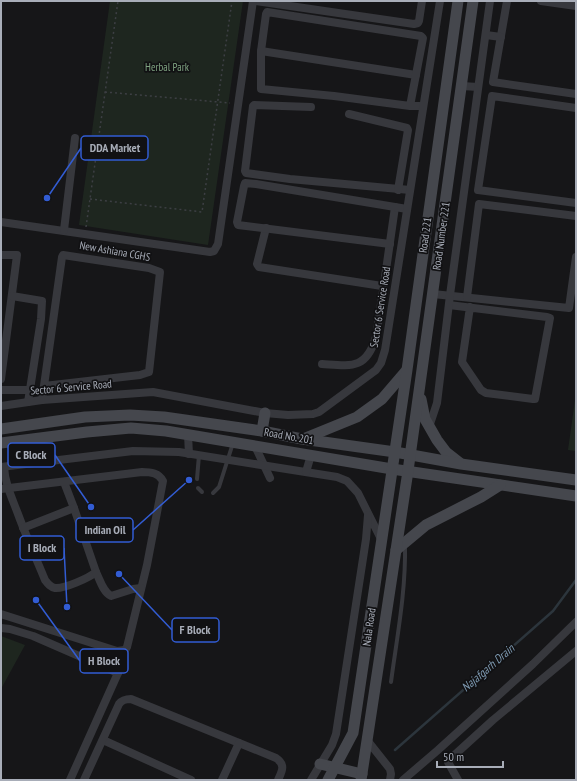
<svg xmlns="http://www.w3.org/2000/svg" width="577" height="781" font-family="'PT Sans Narrow',sans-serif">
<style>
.green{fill:#1e261f}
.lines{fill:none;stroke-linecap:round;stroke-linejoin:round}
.stream{stroke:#2c353c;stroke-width:2.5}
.path{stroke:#3d3f44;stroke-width:1.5;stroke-dasharray:2 3;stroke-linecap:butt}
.lane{stroke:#37383d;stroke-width:4}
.street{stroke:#37383d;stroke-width:8}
.secondary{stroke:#45474d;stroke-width:11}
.labels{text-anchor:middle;stroke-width:3.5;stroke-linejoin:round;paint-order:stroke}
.park-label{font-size:11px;fill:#7fa381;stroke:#111113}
.street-label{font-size:11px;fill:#a8adb8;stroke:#111113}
.water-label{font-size:12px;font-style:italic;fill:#7f9bb3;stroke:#111113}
.leader{fill:none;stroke:#325cd3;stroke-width:1.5}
.callout-dot{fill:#325cd3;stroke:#111113;stroke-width:1.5}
.callout{fill:#111113;stroke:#325cd3;stroke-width:1.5}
.callout-label{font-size:12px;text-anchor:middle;font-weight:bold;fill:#a8adb8}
</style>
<rect width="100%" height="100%" fill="#161618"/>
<!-- green -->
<g class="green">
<polygon points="110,1 243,1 208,245 79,225"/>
<polygon points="576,393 576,451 568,450"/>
<polygon points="1,636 25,645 1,689"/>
</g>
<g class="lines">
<!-- stream -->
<polyline class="stream" points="395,750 553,611 576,580"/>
<!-- path -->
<g class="path">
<polyline points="105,92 230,103"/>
<polyline points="90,199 202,212 232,1"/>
<polyline points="86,227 118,1"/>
</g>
<!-- lane -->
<g class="lane">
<polyline points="197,479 199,455"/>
<polyline points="198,488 202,492"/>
<polyline points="213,493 219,487 233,443"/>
<path d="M 391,682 C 397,637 406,591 405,545"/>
</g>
<!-- street -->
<g class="street">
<polyline points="256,1 414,24 418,23 419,21 422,1"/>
<polyline points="507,1 493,82 576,94"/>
<polyline points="541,1 576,6"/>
<polyline points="486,35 501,37"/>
<polyline points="261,51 416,75"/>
<polyline points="462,86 478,87"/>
<polyline points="410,106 423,38 421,36 267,12 266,14 261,51 261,89 334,96 410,106 423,106"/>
<polyline points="311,107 254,105 253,106 245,171 246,173 290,179 410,190"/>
<polyline points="576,108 492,96 478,190 576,203"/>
<polyline points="349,114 407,128 408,130 398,190"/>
<polyline points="1,222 210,252 214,251 218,244 253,1"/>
<polyline points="266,228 257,264 259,267 382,286 384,284 395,207"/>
<polyline points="64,230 75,138"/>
<polyline points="390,244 238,225 237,222 244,186 245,183 256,184 407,209"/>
<polyline points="1,255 17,255 1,379"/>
<polyline points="433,294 569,308 576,257"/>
<polyline points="12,296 42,301 41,319 28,402"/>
<polyline points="467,297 479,204 576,216"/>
<polyline points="449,305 547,317 550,318 535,399 533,399 486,393 481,390 462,362 470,307"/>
<path d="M 322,364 C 351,366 366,370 376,337 L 384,284"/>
<polyline points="1,390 29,390"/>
<polyline points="42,400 62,257 63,255 149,268 160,272 149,372 140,375 44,386"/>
<polyline points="1,406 42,400 153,392 265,413 288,415 313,414 319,412 376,370 381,363 385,350 440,1"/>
<polyline points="429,427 437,403 450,295 490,1"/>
<polyline points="188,435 189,454"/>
<polyline points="255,446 270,478"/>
<polyline points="1,467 133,451 179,452 337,477 347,481 358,493 382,541"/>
<path d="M 4,467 C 5,484 12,498 18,514 C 26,536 36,558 45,580 C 48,584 50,587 55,588 C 64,589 89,578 96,572 L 74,508 L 64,482"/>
<polyline points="306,472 311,455"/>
<path d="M 1,489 L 142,472 C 151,472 159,473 163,481 L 147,565 L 127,647 L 125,650 L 117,651 L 1,614"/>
<polyline points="23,528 74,508"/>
<path d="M 96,572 C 100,580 103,592 111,596 L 133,589 L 141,588"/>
<polyline points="1,628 10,629 33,636 118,673 70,780"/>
<polyline points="118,673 125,650"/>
<polyline points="103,740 191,780"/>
<polyline points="367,740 390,769 391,774 390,780"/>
<path d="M 84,780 L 119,704 C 122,700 125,699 131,699 L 276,758 C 286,765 282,771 278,780"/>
<polyline points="222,780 239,743"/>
<polyline points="311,780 332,745 336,734 366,539 368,515"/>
<polyline points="403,780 438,750 533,664 576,622"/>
<polyline points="458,780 448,762 449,760 493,720 576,651"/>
</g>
<!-- secondary -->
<g class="secondary">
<polyline points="421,399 425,419 437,440 446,452 460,463"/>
<polyline points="1,429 85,417 130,415 164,417 262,431 302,439 395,452 461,464 576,480"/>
<polyline points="262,431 265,413"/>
<polyline points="303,439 357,417 382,399 406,371"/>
<polyline points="1,443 87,432 131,428 166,431 392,469 576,496"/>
<polyline points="396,550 426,525 481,497 500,485"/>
<polyline points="320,764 362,774"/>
<polyline points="328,780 353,733 407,370 458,1"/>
<polyline points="361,780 408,471 473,1"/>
</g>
</g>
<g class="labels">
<!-- park labels -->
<g class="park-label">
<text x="167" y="71">Herbal Park</text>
</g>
<!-- street labels -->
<g class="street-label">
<text transform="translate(425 235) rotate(-82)" y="4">Road 221</text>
<text transform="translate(441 236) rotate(-82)" y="4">Road Number 221</text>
<text transform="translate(115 251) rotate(10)" y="4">New Ashiana CGHS</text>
<text transform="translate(380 307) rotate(-81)" y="4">Sector 6 Service Road</text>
<text transform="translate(71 387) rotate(-5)" y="4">Sector 6 Service Road</text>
<text transform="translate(289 436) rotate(10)" y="4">Road No. 201</text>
<text transform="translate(369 627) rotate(-82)" y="4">Nala Road</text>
</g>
<!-- water labels -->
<g class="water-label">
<text transform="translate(488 668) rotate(-41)" y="4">Najafgarh Drain</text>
</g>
</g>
<!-- callouts -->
<path class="leader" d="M47 198L81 148M91 507L55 455M189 480L133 530M67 607L64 548M119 574L172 630M36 600L80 661"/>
<g class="callout-dot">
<circle cx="47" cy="198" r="4"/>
<circle cx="91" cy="507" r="4"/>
<circle cx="189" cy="480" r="4"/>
<circle cx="67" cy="607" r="4"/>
<circle cx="119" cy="574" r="4"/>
<circle cx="36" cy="600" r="4"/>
</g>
<g class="callout">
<rect x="81" y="136" width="67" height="24" rx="4"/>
<rect x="8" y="443" width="47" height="24" rx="4"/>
<rect x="76" y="518" width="57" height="24" rx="4"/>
<rect x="20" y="536" width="44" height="24" rx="4"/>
<rect x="172" y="618" width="47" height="24" rx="4"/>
<rect x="80" y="649" width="48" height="24" rx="4"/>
</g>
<g class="callout-label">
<text x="115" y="152">DDA Market</text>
<text x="31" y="459">C Block</text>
<text x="105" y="534">Indian Oil</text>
<text x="42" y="552">I Block</text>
<text x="195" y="634">F Block</text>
<text x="104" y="665">H Block</text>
</g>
<!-- border -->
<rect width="577" height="781" fill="none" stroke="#a8adb8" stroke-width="4"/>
<!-- scale -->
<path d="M437 761v6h66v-6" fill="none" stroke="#a8adb8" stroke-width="2"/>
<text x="443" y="761" font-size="12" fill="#a8adb8" stroke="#111113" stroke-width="3" paint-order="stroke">50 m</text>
</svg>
